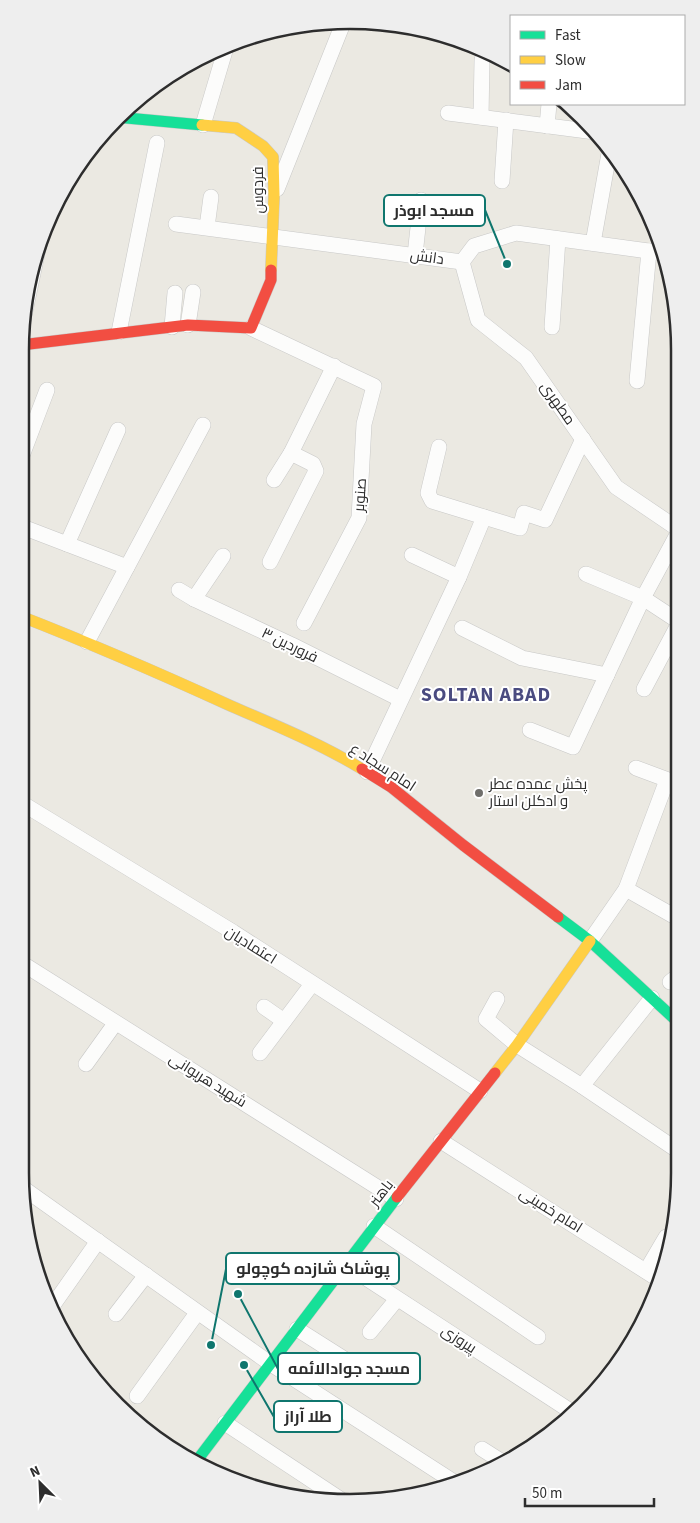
<svg xmlns="http://www.w3.org/2000/svg" width="700" height="1523" font-family="'Source Sans 3',Cairo,sans-serif">
<style>
.lines{fill:none;stroke-linecap:round;stroke-linejoin:round}
.street-casing{stroke:#c8c8c7;stroke-width:16}
.fast-casing{stroke:#c8c8c7;stroke-width:12}
.slow-casing{stroke:#c8c8c7;stroke-width:12}
.jam-casing{stroke:#c8c8c7;stroke-width:12}
.street{stroke:#fcfcfb;stroke-width:15}
.fast{stroke:#16e098;stroke-width:11}
.slow{stroke:#ffcf43;stroke-width:11}
.jam{stroke:#f24e42;stroke-width:11}
.poi-dot{fill:#706f6c;stroke:#fff;stroke-width:2}
.labels{text-anchor:middle;stroke-width:4;stroke-linejoin:round;paint-order:stroke}
.street-label{font-size:15px;fill:#2d2d2d;stroke:#fff}
.poi-label{font-size:15px;fill:#2d2d2d;stroke:#fff;text-anchor:start}
.district-label{font-size:20px;font-weight:bold;letter-spacing:1px;fill:#4a4b80;stroke:#fff}
.rim{fill:none;stroke:#2d2d2d;stroke-width:2.5}
.leader{fill:none;stroke:#0f766e;stroke-width:2}
.callout-dot{fill:#0f766e;stroke:#fff;stroke-width:2}
.callout{fill:#fff;stroke:#0f766e;stroke-width:2}
.callout-label{font-size:16px;text-anchor:middle;font-weight:bold;fill:#2d2d2d}
</style>
<rect width="100%" height="100%" fill="#ebe9e2"/>
<g class="lines">
<defs>
<g id="street">
<polyline points="448,113 595,132"/>
<polyline points="481,117 482,60"/>
<polyline points="203,125 227,44"/>
<polyline points="547,126 549,104"/>
<polyline points="502,181 506,120"/>
<polyline points="277,189 344,21"/>
<polyline points="176,224 462,262 474,246 516,233 663,253"/>
<polyline points="207,227 211,197"/>
<polyline points="593,243 610,148"/>
<polyline points="415,255 421,200"/>
<polyline points="462,262 478,320 526,358 616,487 678,529"/>
<polyline points="23,321 40,240"/>
<polyline points="188,325 193,292"/>
<polyline points="172,327 175,293"/>
<polyline points="552,327 558,239"/>
<polyline points="251,328 374,386 364,424 359,518 304,623"/>
<polyline points="119,332 157,143"/>
<polyline points="637,381 649,251"/>
<polyline points="439,447 428,493 432,501 520,528 524,513 545,520 583,439"/>
<polyline points="20,461 47,390"/>
<polyline points="274,480 291,453 334,366"/>
<polyline points="20,526 127,567"/>
<polyline points="67,544 118,430"/>
<polyline points="412,555 459,577"/>
<polyline points="270,562 316,471 313,464 291,453"/>
<polyline points="586,574 643,598 678,621"/>
<polyline points="179,590 194,599 292,645 400,699"/>
<polyline points="194,599 223,556"/>
<polyline points="462,628 522,658 607,675"/>
<polyline points="87,642 203,425"/>
<polyline points="644,689 678,625"/>
<polyline points="530,730 573,747 643,598 678,533"/>
<polyline points="636,768 679,784"/>
<polyline points="367,772 459,577 484,517"/>
<polyline points="20,802 233,932 480,1091"/>
<polyline points="626,889 679,919"/>
<polyline points="590,941 626,889 667,780"/>
<polyline points="20,962 396,1199"/>
<polyline points="670,982 679,975"/>
<polyline points="497,999 486,1019 517,1045 582,1086 680,1152"/>
<polyline points="264,1007 284,1021"/>
<polyline points="260,1053 312,984"/>
<polyline points="86,1064 114,1025"/>
<polyline points="582,1086 652,998"/>
<polyline points="441,1141 661,1281"/>
<polyline points="23,1188 271,1364 454,1482"/>
<polyline points="374,1226 538,1337"/>
<polyline points="346,1265 572,1412"/>
<polyline points="646,1271 666,1237"/>
<polyline points="51,1308 98,1241"/>
<polyline points="116,1314 146,1275"/>
<polyline points="297,1329 357,1367"/>
<polyline points="370,1332 397,1299"/>
<polyline points="137,1396 197,1313"/>
<polyline points="225,1423 346,1503"/>
<polyline points="482,1449 504,1463"/>
</g>
<g id="fast">
<polyline points="116,117 202,125"/>
<polyline points="558,917 590,941 680,1024"/>
<polyline points="195,1463 397,1197"/>
</g>
<g id="slow">
<polyline points="202,125 236,128 263,146 273,157 274,196 271,270"/>
<path d="M 20,616 C 92,644 161,674 231,706 C 275,725 321,744 362,769"/>
<polyline points="495,1073 517,1045 590,941"/>
</g>
<g id="jam">
<polyline points="21,345 188,325 251,328 271,280 271,270"/>
<polyline points="362,769 391,787 463,845 558,917"/>
<polyline points="397,1197 495,1073"/>
</g>
</defs>
<!-- street casing -->
<use href="#street" class="street-casing"/>
<!-- fast casing -->
<use href="#fast" class="fast-casing"/>
<!-- slow casing -->
<use href="#slow" class="slow-casing"/>
<!-- jam casing -->
<use href="#jam" class="jam-casing"/>
<!-- street -->
<use href="#street" class="street"/>
<!-- fast -->
<use href="#fast" class="fast"/>
<!-- slow -->
<use href="#slow" class="slow"/>
<!-- jam -->
<use href="#jam" class="jam"/>
</g>
<!-- markers -->
<circle class="poi-dot" cx="479" cy="793" r="5"/>
<g class="labels">
<!-- street labels -->
<g class="street-label">
<text transform="translate(258 190) rotate(-90)" y="5">فردوس</text>
<text transform="translate(427 257) rotate(8)" y="5">دانش</text>
<text transform="translate(558 403) rotate(55)" y="5">مطهری</text>
<text transform="translate(360 495) rotate(-86)" y="5">صنوبر</text>
<text transform="translate(290 645) rotate(26)" y="5">فروردین ۳</text>
<text transform="translate(383 767) rotate(33)" y="5">امام سجاد ع</text>
<text transform="translate(251 945) rotate(32)" y="5">اعتمادیان</text>
<text transform="translate(208 1080) rotate(32)" y="5">شهید هریوانی</text>
<text transform="translate(381 1193) rotate(-52)" y="5">باهنر</text>
<text transform="translate(551 1210) rotate(32)" y="5">امام خمینی</text>
<text transform="translate(459 1339) rotate(33)" y="5">پیروزی</text>
</g>
<!-- poi labels -->
<g class="poi-label">
<text x="489" y="789">پخش عمده عطر<tspan x="489" dy="17">و ادکلن استار</tspan></text>
</g>
<!-- district labels -->
<g class="district-label">
<text x="486" y="701">SOLTAN ABAD</text>
</g>
</g>
<!-- crop -->
<path d="M0 0H700V1523H0ZM350 29H350A321 321 0 0 1 671 350V1173A321 321 0 0 1 350 1494H350A321 321 0 0 1 29 1173V350A321 321 0 0 1 350 29Z" fill="#eee" fill-rule="evenodd"/>
<path class="rim" d="M350 29H350A321 321 0 0 1 671 350V1173A321 321 0 0 1 350 1494H350A321 321 0 0 1 29 1173V350A321 321 0 0 1 350 29Z"/>
<!-- callouts -->
<path class="leader" d="M507 264L485 210M211 1345L226 1269M238 1294L278 1369M244 1365L274 1417"/>
<g class="callout-dot">
<circle cx="507" cy="264" r="5"/>
<circle cx="211" cy="1345" r="5"/>
<circle cx="238" cy="1294" r="5"/>
<circle cx="244" cy="1365" r="5"/>
</g>
<g class="callout">
<rect x="384" y="195" width="101" height="31" rx="5"/>
<rect x="226" y="1253" width="173" height="31" rx="5"/>
<rect x="278" y="1353" width="142" height="31" rx="5"/>
<rect x="274" y="1401" width="68" height="31" rx="5"/>
</g>
<g class="callout-label">
<text x="434" y="216">مسجد ابوذر</text>
<text x="313" y="1274">پوشاک شازده کوچولو</text>
<text x="349" y="1374">مسجد جوادالائمه</text>
<text x="308" y="1422">طلا آراز</text>
</g>
<!-- legend -->
<rect x="510" y="15" width="175" height="90" fill="#ffffff" stroke="#ababab"/>
<rect x="520" y="31" width="25" height="8" fill="#16e098" stroke="#ababab"/>
<text x="555" y="40" font-size="15" fill="#2d2d2d">Fast</text>
<rect x="520" y="56" width="25" height="8" fill="#ffcf43" stroke="#ababab"/>
<text x="555" y="65" font-size="15" fill="#2d2d2d">Slow</text>
<rect x="520" y="81" width="25" height="8" fill="#f24e42" stroke="#ababab"/>
<text x="555" y="90" font-size="15" fill="#2d2d2d">Jam</text>
<!-- north arrow -->
<g transform="translate(40 1483) rotate(336)" stroke="#ffffff" stroke-width="4" paint-order="stroke">
<path d="M0-4L9 19L0 12L-9 19Z" fill="#2d2d2d"/>
<text y="-8" font-size="14" font-weight="bold" text-anchor="middle" fill="#2d2d2d">N</text>
</g>
<!-- scale -->
<path d="M525 1498v8h129v-8" fill="none" stroke="#2d2d2d" stroke-width="2.5"/>
<text x="532" y="1498" font-size="15" fill="#2d2d2d" stroke="#ffffff" stroke-width="4" paint-order="stroke">50 m</text>
</svg>
